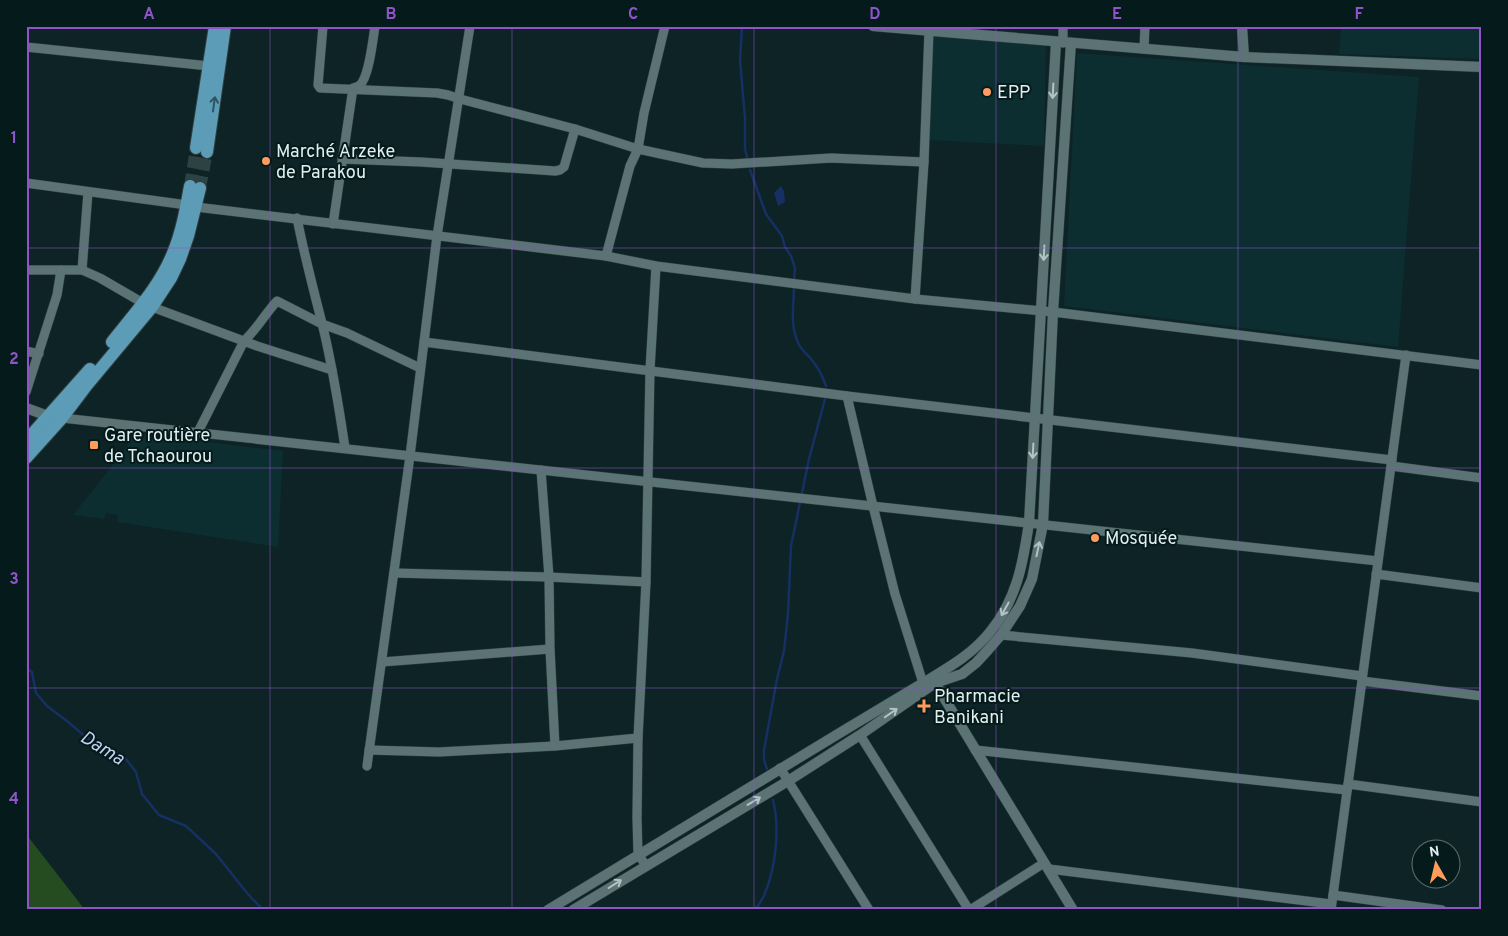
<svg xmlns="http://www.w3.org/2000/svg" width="1508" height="936" font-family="Overpass,sans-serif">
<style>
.built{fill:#0c2e31}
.green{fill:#244c20}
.water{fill:#173063}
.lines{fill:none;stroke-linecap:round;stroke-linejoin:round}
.stream{stroke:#173063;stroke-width:2.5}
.primary-tunnel{stroke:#2d4243;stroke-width:12;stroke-dasharray:12 6;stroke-linecap:butt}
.minor-casing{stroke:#323e40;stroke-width:10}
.tertiary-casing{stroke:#323e40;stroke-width:11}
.primary-casing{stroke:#323e40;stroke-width:14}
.minor{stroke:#5b7374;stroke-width:9}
.tertiary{stroke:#5b7374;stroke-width:10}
.primary{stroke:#5d9cb7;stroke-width:12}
.oneway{stroke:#b3c4c5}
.oneway2{stroke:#2c5461}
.grid{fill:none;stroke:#9053c9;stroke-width:1;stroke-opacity:0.55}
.poi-dot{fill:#ff9b5b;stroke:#041a1b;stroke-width:2}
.labels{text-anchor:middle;stroke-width:4;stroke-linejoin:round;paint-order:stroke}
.poi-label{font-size:18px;fill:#e2eff0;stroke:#041a1b;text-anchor:start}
.water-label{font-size:19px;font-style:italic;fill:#c0d3f3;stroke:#041a1b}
.neatline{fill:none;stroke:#9053c9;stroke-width:2}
.grid-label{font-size:16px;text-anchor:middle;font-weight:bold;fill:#9053c9}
</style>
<rect width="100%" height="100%" fill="#0d2325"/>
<!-- built -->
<g class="built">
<polygon points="1341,26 1482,26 1482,59 1339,54"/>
<polygon points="933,35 1046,43 1044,146 927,140"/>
<polygon points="1077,53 1419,77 1398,347 1064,306"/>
<polygon points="131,433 283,451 278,547 117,522 118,515 106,513 104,519 73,515 127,447"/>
</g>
<!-- green -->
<polygon class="green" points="26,834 82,906 82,910 26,910"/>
<!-- water -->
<polygon class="water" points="781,186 784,191 785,202 778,206 774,193"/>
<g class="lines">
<!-- stream -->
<g class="stream">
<polyline points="742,26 740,60 745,118 745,149 747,157"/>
<polyline points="750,170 766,214 782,236 785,247 791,256 795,268 794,280"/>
<path d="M 794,286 C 794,303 790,324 797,340 C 799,348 806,353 811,359 C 817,366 823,377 826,386"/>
<polyline points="26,668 32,672 36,693 47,706 67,721 87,738 108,747 126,759 136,772 142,794 159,815 186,826 216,854 247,893 263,910"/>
<polyline points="767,769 764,760 764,750 777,679 784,651 788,614 791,546 809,459 825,399"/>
<path d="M 755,910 C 759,904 763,899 765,893 C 776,867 780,827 773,800"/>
</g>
<!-- primary-tunnel -->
<g class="primary-tunnel">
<polyline points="190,186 196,148"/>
<polyline points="200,188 207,152"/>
</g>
<defs>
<g id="minor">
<polyline points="323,26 318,85 320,88 437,93 448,95 460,99 575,129 638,149 703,163 732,164 831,158 924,162"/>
<polyline points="1063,43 1063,26"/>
<polyline points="26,47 209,66"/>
<polyline points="1144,49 1145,26"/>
<polyline points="342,159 421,162 555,171 560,170 564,167 575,129"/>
<polyline points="26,183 187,205"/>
<polyline points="196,207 606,256 656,266 915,299 1053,312 1482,365"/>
<path d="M 297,218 C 304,254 313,288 322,323 C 332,364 339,407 345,448"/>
<path d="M 333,224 L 353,88 C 356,87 358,87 360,85 C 369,77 373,39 375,26"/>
<polyline points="606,256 630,166 638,149 644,113 665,26"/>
<polyline points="26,270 82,270 100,278 143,303"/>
<polyline points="82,270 88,192"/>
<polyline points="915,299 924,162 929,31"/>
<polyline points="152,307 257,346 332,370"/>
<polyline points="424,342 847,396 1392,460"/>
<polyline points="26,351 39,354"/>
<polyline points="26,392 57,295 61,270"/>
<polyline points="847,396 873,506 895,594 923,683"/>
<polyline points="62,418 1378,561"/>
<path d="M 198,432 L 244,341 C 257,329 265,314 277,301 L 322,324 L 347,333 L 420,368"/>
<polyline points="1391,466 1482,478"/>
<polyline points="541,470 549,577 550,649 555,746"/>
<polyline points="394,573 549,577 646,582"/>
<polyline points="1376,574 1482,588"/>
<polyline points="1001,635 1192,653 1362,676"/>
<polyline points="382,662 550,649"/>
<polyline points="1362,681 1482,696"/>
<polyline points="860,735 969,910"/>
<polyline points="369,750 439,752 555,746 638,738"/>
<polyline points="975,750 1347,790"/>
<polyline points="367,766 410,456 437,236 470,26"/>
<polyline points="780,768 869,910"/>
<polyline points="1348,784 1482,802"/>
<polyline points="646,865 638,855 637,818 638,738 646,582 650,370 656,266"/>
<polyline points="1049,869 1331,904"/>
<polyline points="1333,895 1442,910"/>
<polyline points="970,910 1044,863"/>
<polyline points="1331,910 1406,355"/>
</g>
<g id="tertiary">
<polyline points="873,26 1244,57 1482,67"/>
<polyline points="1242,26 1244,57"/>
<polyline points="26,408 48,416 54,417"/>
<polyline points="934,678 935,683 1073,910"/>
<path d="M 548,910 C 646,850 744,790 843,731 C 868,716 893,701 918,686 C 944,670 971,656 990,632 C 1017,599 1023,563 1029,523 L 1056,42"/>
<polyline points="573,910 788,781 860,735 935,683 962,674 976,663 988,650 1001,635 1020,606 1032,579 1043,524 1053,312 1071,43"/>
</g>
<g id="primary">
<polyline points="196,148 215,26"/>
<polyline points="207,152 225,26"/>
<path d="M 112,342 C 134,314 160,286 173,253 C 182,232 186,208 190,186"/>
<polyline points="26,441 90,369"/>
<polyline points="26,458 62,418 87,385 152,307 171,278 180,259 188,236 200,188"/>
</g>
</defs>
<!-- minor casing -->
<use href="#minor" class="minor-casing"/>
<!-- tertiary casing -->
<use href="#tertiary" class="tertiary-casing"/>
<!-- primary casing -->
<use href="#primary" class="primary-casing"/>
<!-- minor -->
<use href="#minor" class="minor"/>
<!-- tertiary -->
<use href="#tertiary" class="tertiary"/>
<!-- primary -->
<use href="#primary" class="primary"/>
</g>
<!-- one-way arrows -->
<defs><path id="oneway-shaft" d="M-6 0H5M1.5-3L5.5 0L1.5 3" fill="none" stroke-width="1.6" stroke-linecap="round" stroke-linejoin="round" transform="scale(1.25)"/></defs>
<g class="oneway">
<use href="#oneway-shaft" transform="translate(1053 91) rotate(93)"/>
<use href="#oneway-shaft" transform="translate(1044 253) rotate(93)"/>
<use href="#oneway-shaft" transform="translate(1033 451) rotate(93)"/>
<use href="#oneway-shaft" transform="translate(1038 549) rotate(-78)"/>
<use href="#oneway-shaft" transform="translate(1005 609) rotate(119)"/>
<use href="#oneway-shaft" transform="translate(891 713) rotate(-35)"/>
<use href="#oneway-shaft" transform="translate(754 801) rotate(-31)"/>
<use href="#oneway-shaft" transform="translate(615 884) rotate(-32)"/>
</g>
<use class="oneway2" href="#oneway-shaft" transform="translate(214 104) rotate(-82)"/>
<!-- grid -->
<path class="grid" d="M 270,26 L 270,910M 512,26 L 512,910M 754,26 L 754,910M 996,26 L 996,910M 1238,26 L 1238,910M 26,248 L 1482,248M 26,468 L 1482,468M 26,688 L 1482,688"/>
<!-- markers -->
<g class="poi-dot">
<circle cx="987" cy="92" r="5"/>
<circle cx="266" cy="161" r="5"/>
<rect x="89" y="440" width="10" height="10" rx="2.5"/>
<circle cx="1095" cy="538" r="5"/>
<path d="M921.5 698.5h5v5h5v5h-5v5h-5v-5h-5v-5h5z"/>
</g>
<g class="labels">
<!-- poi labels -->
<g class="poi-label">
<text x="997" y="98">EPP</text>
<text x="276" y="157">Marché Arzeke<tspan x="276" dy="21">de Parakou</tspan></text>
<text x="104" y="441">Gare routière<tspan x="104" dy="21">de Tchaourou</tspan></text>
<text x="1105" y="544">Mosquée</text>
<text x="934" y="702">Pharmacie<tspan x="934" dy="21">Banikani</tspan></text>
</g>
<!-- water labels -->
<g class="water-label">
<text transform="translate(103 747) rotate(32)" y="7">Dama</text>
</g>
</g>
<!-- border -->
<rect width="1508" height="936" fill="none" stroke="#041a1b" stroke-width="55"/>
<!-- north arrow -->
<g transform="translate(1436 864) rotate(352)"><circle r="24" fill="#041a1b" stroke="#5d6f70"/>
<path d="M0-4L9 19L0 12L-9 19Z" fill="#ff9b5b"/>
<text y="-8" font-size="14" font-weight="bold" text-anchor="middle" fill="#e2eff0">N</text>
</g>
<rect x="28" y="28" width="1452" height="880" class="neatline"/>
<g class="grid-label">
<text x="149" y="19">A</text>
<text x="391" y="19">B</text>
<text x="633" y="19">C</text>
<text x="875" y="19">D</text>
<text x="1117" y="19">E</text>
<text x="1359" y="19">F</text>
<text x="14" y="143">1</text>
<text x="14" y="364">2</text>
<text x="14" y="584">3</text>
<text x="14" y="804">4</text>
</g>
</svg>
